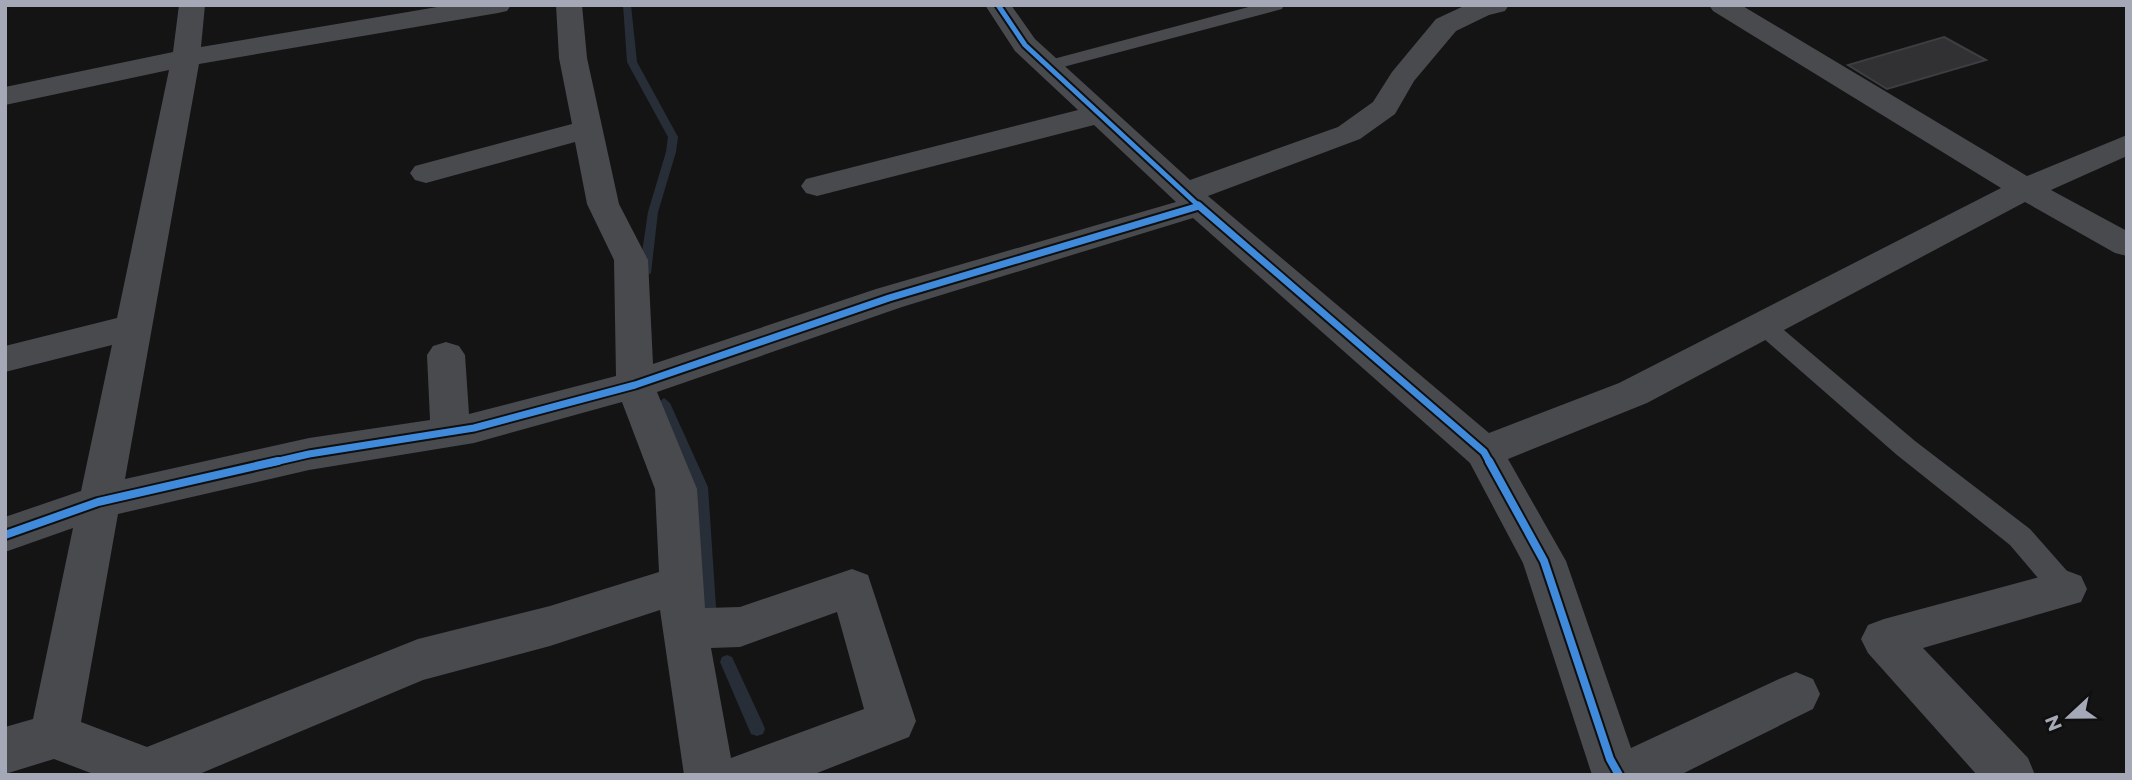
<svg xmlns="http://www.w3.org/2000/svg" width="2132" height="780" font-family="Montserrat,sans-serif">
<style>
.lines{fill:none;stroke-linecap:round;stroke-linejoin:round}
.stream{fill:#272e37;fill-rule:evenodd}
.building{fill:#313133;stroke:#3d3e41;stroke-width:2}
.service{fill:#484a4e;fill-rule:evenodd}
.minor{fill:#484a4e;fill-rule:evenodd}
.cycleway-far2-casing{stroke:#0f0f10;stroke-width:9}
.cycleway-far1-casing{stroke:#0f0f10;stroke-width:11}
.cycleway-casing{stroke:#0f0f10;stroke-width:12}
.cycleway-far2{stroke:#408adc;stroke-width:5}
.cycleway-far1{stroke:#408adc;stroke-width:7}
.cycleway{stroke:#408adc;stroke-width:8}
</style>
<rect width="100%" height="100%" fill="#141415"/>
<g class="lines">
<!-- stream -->
<g class="stream">
<polygon points="623,5 631,5 637,62 678,137 676,152 658,212 651,273 645,277 639,273 648,212 666,152 668,137 627,62"/>
<polygon points="664,398 670,403 708,487 717,622 715,626 710,628 705,626 703,622 694,487 658,403"/>
<polygon points="727,655 732,657 763,724 765,729 763,734 757,736 751,734 720,662 722,657"/>
</g>
</g>
<!-- building -->
<polygon class="building" points="1944,37 1986,60 1887,89 1848,65"/>
<g class="lines">
<!-- service -->
<g class="service">
<polygon points="1256,5 1284,5 1282,9 1048,71 1039,66 1042,62"/>
<polygon points="1763,317 1771,319 1915,441 2030,529 2075,580 2079,589 2075,598 2065,601 2055,598 2010,545 1897,455 1755,331 1751,325 1755,319"/>
</g>
<!-- minor -->
<g class="minor">
<path d="M 179,5 L 205,5 L 201,47 L 449,5 L 511,5 L 507,11 L 498,13 L 199,64 L 125,479 L 309,438 L 430,420 L 427,355 L 433,346 L 446,342 L 459,346 L 465,355 L 469,414 L 616,376 L 614,260 L 587,204 L 575,142 L 426,183 L 415,180 L 410,173 L 415,166 L 572,124 L 559,58 L 556,5 L 582,5 L 587,58 L 619,204 L 648,260 L 653,364 L 876,289 L 1176,202 L 1094,125 L 817,196 L 806,193 L 801,186 L 806,179 L 1078,110 L 1015,51 L 985,5 L 1011,5 L 1035,39 L 1190,180 L 1338,127 L 1373,102 L 1392,72 L 1436,19 L 1466,5 L 1509,5 L 1505,11 L 1489,15 L 1456,31 L 1414,81 L 1395,114 L 1360,139 L 1208,196 L 1489,433 L 1619,383 L 2001,188 L 1713,11 L 1709,5 L 1741,5 L 2027,176 L 2127,135 L 2127,156 L 2051,190 L 2127,231 L 2127,256 L 2115,253 L 2025,202 L 1647,403 L 1508,459 L 1566,561 L 1631,748 L 1779,679 L 1796,672 L 1813,679 L 1820,694 L 1813,709 L 1680,775 L 1592,775 L 1523,563 L 1470,463 L 1193,218 L 902,307 L 657,392 L 697,489 L 705,608 L 740,607 L 852,569 L 868,575 L 916,721 L 909,737 L 812,775 L 684,775 L 660,610 L 550,646 L 423,680 L 197,775 L 96,775 L 54,759 L 5,774 L 5,727 L 33,719 L 73,528 L 5,552 L 5,517 L 81,491 L 112,345 L 5,372 L 5,346 L 117,318 L 169,70 L 5,105 L 5,87 L 173,52 ZM 622,402 L 655,489 L 659,572 L 550,606 L 418,639 L 147,747 L 81,722 L 118,514 L 309,470 L 474,443 ZM 837,612 L 864,709 L 731,758 L 711,648 L 740,647 Z"/>
<polygon points="2065,570 2081,576 2087,589 2081,602 1923,648 2028,758 2035,775 1977,775 1868,653 1861,639 1868,625 1884,619"/>
</g>
<defs>
<g id="cycleway-far2">
<polyline points="998,5 1025,45 1200,207"/>
<polyline points="1196,207 1199,206"/>
</g>
<g id="cycleway-far1">
<polyline points="1198,205 1484,452 1490,463"/>
<polyline points="270,463 309,454 474,428 635,385 889,298 1199,206"/>
</g>
<g id="cycleway">
<polyline points="1489,461 1544,561 1610,759 1619,775"/>
<polyline points="5,535 98,502 278,461"/>
</g>
</defs>
<!-- cycleway-far2 casing -->
<use href="#cycleway-far2" class="cycleway-far2-casing"/>
<!-- cycleway-far1 casing -->
<use href="#cycleway-far1" class="cycleway-far1-casing"/>
<!-- cycleway casing -->
<use href="#cycleway" class="cycleway-casing"/>
<!-- cycleway-far2 -->
<use href="#cycleway-far2" class="cycleway-far2"/>
<!-- cycleway-far1 -->
<use href="#cycleway-far1" class="cycleway-far1"/>
<!-- cycleway -->
<use href="#cycleway" class="cycleway"/>
</g>
<!-- border -->
<rect width="2132" height="780" fill="none" stroke="#a5a8b6" stroke-width="14"/>
<!-- north arrow -->
<g transform="translate(2069 717) rotate(248)" stroke="#0f0f10" stroke-width="5" paint-order="stroke">
<path d="M0-5L12 26L0 18L-12 26Z" fill="#a5a8b6"/>
<text y="-10" font-size="19" font-weight="bold" text-anchor="middle" fill="#a5a8b6">N</text>
</g>
</svg>
